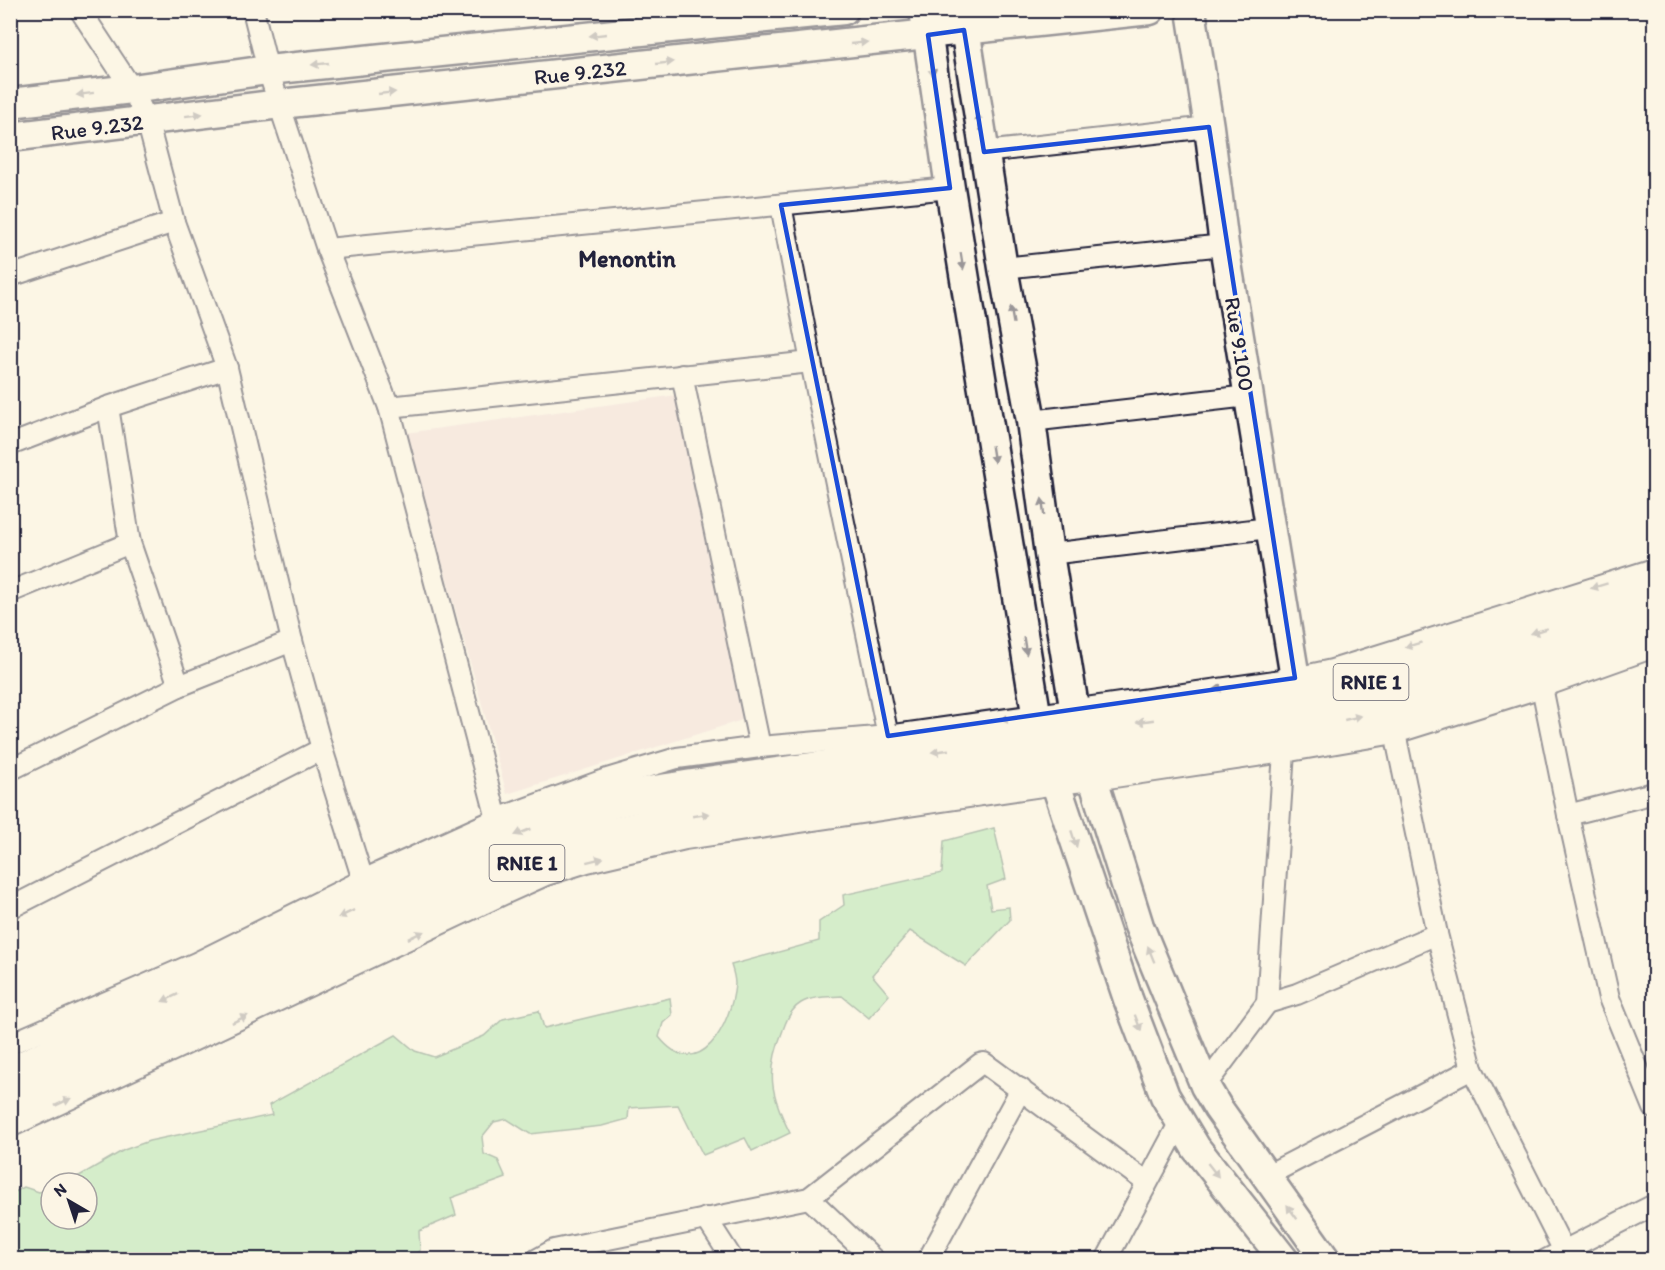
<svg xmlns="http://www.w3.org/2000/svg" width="1665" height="1270" font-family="Itim,sans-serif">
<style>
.built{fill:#f1dcd8}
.green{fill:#a7e3a9;stroke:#648272;stroke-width:1.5}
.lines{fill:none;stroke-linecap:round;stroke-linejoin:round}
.street-casing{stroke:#22223b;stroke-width:24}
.secondary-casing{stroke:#22223b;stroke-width:33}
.highway-casing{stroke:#22223b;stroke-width:38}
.street{stroke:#fcf5e5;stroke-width:20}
.secondary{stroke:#fcf5e5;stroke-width:28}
.highway{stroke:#fcf5e5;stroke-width:33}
.oneway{fill:#9a9698}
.marked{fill:none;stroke:#1d4ed8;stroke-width:4.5;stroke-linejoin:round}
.labels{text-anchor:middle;stroke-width:6;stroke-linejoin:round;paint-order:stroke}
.shield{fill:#fcf5e5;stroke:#63616e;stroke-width:1.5}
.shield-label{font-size:21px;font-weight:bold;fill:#22223b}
.street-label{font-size:22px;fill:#22223b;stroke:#fcf5e5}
.neighbourhood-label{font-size:24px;font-weight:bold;fill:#22223b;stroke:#fcf5e5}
</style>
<rect width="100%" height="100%" fill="#fcf5e5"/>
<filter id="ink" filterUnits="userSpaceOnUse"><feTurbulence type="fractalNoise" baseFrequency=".0167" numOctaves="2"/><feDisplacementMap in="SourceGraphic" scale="12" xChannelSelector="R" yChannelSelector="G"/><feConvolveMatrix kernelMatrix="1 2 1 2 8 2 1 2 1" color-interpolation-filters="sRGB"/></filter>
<g filter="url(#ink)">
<!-- built -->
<polygon class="built" points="677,395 742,720 507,794 406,433"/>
<!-- green -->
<path class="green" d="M 994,828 L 1006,879 L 987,886 L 991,909 L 1009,907 L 1010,920 L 966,966 L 910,931 L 872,975 L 889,995 L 869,1018 L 842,996 C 829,997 813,996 801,1003 C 792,1008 786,1021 783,1030 C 766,1072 770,1094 790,1133 L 752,1151 L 745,1138 L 703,1155 L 678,1105 L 629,1108 L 628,1119 L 602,1126 L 530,1134 L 507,1119 L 494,1122 L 482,1137 L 484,1154 L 498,1160 L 506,1178 L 451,1198 L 456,1215 L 419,1231 L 420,1251 L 403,1259 L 11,1259 L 11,1194 L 24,1187 L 39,1192 L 51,1189 L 51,1219 L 87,1219 L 87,1183 L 67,1183 L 124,1150 L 149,1141 L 272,1115 L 269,1105 L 396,1035 L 415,1051 L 434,1057 L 484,1036 L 503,1019 L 539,1011 L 544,1028 L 670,998 L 672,1015 L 663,1023 L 659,1037 C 699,1087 732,1023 735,984 C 735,978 733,971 731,965 L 819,941 L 819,922 L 844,905 L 843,895 L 942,873 L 944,841 Z"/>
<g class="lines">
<defs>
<g id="street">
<polyline points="80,10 132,89 147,120 174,222 227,368 292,641 322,749 363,880"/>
<polyline points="253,10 268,70 327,249 389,407 497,819"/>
<polyline points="984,152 1209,127"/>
<polyline points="781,205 811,362 888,736"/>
<polyline points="327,249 950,188"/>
<polyline points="1003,268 1224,245"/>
<polyline points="10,276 174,222"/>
<polyline points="682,375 760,747"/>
<polyline points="108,407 130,543 179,686"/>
<polyline points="389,407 811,362"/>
<polyline points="1031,421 1248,396"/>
<polyline points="10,445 108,407 227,368"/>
<polyline points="1049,554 1269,528"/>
<polyline points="10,592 130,543"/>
<polyline points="1542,687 1568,815 1609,998 1654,1108"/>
<polyline points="1395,733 1437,934 1472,1069 1564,1251"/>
<polyline points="10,770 179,686 292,641"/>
<polyline points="1568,815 1654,793"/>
<polyline points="10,908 322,749"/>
<polyline points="1267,1003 1297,994 1437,934"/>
<polyline points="10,1044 196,963 363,880 497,819 607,779 677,758 760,747 888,736 1295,678 1332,670 1654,569"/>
<polyline points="1205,1086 1267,1003 1284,752"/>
<polyline points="10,1127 506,893 546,875 587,862 685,839 1056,784 1094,780 1284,752 1395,733 1542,687 1654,647"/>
<polyline points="1266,1176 1472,1069"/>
<polyline points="809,1198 874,1260"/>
<polyline points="706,1218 733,1260"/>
<polyline points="536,1260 554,1250 809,1198 980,1064 984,1063 1146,1182"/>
<polyline points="928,1260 1021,1089"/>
<polyline points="1106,1260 1180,1122"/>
<polyline points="1546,1260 1654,1205"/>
</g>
<g id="secondary">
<polyline points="924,10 950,188 1040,737 1048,768 1056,784 1128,999 1165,1096 1196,1148 1284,1260"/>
<polyline points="962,10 1003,268 1031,421 1049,554 1078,731 1139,926 1205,1086 1218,1108 1326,1260"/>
<polyline points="1191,10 1209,127 1224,245 1295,678"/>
<polyline points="10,103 132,89 268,70 844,10"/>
<polyline points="10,137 280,104 1150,10"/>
</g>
<g id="highway">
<path d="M 10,1074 L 489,846 C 523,832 558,817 593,807 C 625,797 657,792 689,787 L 1040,737 L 1298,698 L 1423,668 L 1654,593"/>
<polyline points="10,1106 502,873 548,855 598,838 692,816 1048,768 1088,760 1288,732 1353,718 1463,687 1654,624"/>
</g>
</defs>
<!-- street casing -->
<use href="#street" class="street-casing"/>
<!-- secondary casing -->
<use href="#secondary" class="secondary-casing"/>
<!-- highway casing -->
<use href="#highway" class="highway-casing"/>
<!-- street -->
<use href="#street" class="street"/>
<!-- secondary -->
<use href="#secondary" class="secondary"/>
<!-- highway -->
<use href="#highway" class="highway"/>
</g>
<!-- one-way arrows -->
<defs><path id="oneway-solid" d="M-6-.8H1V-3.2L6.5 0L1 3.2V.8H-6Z" transform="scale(1.5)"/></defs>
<g class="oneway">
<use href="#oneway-solid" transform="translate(598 35) rotate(174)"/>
<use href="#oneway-solid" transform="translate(859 43) rotate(-6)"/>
<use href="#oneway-solid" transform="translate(665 63) rotate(-6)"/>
<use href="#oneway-solid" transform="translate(320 64) rotate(174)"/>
<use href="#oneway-solid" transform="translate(932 68) rotate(82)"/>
<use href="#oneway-solid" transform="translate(387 93) rotate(-6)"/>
<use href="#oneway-solid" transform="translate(85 94) rotate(173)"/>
<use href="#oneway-solid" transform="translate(194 115) rotate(-7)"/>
<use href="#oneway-solid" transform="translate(979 122) rotate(-99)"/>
<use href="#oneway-solid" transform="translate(962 261) rotate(81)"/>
<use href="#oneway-solid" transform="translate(1012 315) rotate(-100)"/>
<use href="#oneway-solid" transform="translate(993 454) rotate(81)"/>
<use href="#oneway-solid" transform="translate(1043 507) rotate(-98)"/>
<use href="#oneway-solid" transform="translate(1599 586) rotate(163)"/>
<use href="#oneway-solid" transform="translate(1539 631) rotate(162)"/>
<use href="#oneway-solid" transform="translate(1413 645) rotate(163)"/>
<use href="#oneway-solid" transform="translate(1025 646) rotate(81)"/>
<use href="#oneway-solid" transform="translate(1223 688) rotate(172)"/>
<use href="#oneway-solid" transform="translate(1353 718) rotate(-13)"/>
<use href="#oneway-solid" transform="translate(1009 719) rotate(172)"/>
<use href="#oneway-solid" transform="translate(1145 721) rotate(172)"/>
<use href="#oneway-solid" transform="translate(940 751) rotate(172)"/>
<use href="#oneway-solid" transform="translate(701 815) rotate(-8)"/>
<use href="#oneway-solid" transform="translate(523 832) rotate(158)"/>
<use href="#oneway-solid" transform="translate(1074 839) rotate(72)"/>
<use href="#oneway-solid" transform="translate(595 860) rotate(-14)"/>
<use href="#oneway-solid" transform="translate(346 914) rotate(155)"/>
<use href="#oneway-solid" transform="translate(416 935) rotate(-25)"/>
<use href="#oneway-solid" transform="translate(1151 954) rotate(-112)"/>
<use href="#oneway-solid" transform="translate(170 998) rotate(155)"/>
<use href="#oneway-solid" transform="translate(240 1019) rotate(-25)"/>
<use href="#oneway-solid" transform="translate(1138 1023) rotate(69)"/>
<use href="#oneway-solid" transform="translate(63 1102) rotate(-25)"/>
<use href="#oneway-solid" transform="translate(1213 1170) rotate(52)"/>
<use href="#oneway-solid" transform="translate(1292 1212) rotate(-126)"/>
</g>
</g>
<!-- marked area -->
<path d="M0 0H1665V1270H0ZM 964,30 L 984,152 L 1209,127 L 1295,678 L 888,736 L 781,205 L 950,188 L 928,35 Z" fill="#fcf5e5" fill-opacity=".55" fill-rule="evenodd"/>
<path class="marked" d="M 964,30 L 984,152 L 1209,127 L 1295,678 L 888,736 L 781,205 L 950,188 L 928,35 Z"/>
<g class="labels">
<!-- shield labels -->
<g class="shield">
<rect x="1333.5" y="664" width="75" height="36" rx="4.5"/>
<rect x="489.5" y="845" width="75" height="36" rx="4.5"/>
</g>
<g class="shield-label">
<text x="1371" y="689">RNIE 1</text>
<text x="527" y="870">RNIE 1</text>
</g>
<!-- street labels -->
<g class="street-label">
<text transform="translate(580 72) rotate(-6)" y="8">Rue 9.232</text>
<text transform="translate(97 127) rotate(-7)" y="8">Rue 9.232</text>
<text transform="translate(1240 344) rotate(81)" y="8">Rue 9.100</text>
</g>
<!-- neighbourhood labels -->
<g class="neighbourhood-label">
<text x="627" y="267">Menontin</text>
</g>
</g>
<!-- margin -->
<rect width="1665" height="1270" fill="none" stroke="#fcf5e5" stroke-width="36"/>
<rect x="18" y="18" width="1629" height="1234" fill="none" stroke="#22223b" stroke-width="2" filter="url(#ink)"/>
<!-- north arrow -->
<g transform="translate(69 1201) rotate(321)"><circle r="28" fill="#fcf5e5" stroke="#a5a1a1" stroke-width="1.5"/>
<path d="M0-4.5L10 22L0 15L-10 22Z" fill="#22223b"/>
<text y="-9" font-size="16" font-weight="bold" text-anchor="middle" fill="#22223b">N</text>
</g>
</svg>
